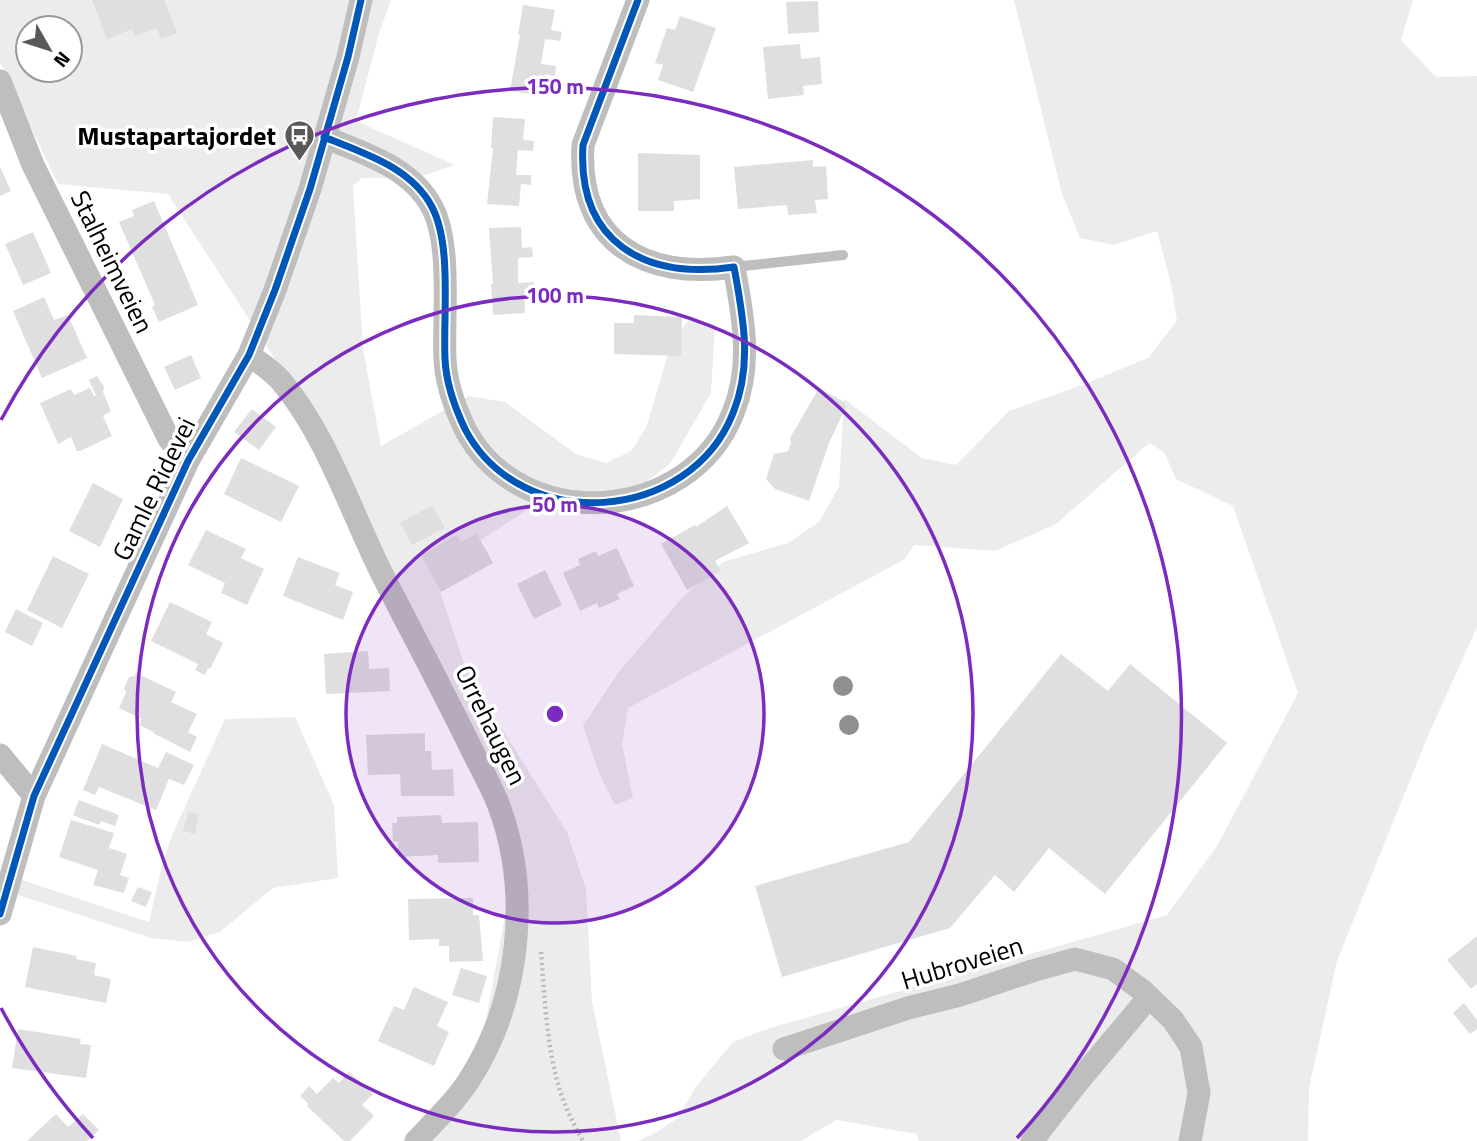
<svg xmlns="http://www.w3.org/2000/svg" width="1477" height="1141" font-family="'Titillium Web',sans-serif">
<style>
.green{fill:#ececec;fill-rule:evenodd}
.building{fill:#dfdfdf}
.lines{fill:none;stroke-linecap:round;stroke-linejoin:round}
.path{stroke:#b9b9b9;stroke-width:4.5;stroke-dasharray:2 3.5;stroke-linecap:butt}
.lane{stroke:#bebebe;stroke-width:10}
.street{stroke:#bebebe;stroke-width:23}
.cycleway-casing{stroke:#fff;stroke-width:11}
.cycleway{stroke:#0057b8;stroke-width:7}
.tree{fill:#8f8f8f}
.ring{fill:none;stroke:#7b2cbf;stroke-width:3.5}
.labels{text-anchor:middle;stroke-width:7;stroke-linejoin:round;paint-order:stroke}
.poi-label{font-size:26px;font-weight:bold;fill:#000;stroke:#fff;text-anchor:end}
.street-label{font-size:26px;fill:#000;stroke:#fff}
.centre{fill:#7b2cbf;stroke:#fff;stroke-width:3.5}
.ring-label{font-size:21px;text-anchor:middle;font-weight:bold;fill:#7b2cbf;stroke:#fff;stroke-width:7;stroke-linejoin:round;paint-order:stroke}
</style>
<rect width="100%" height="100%" fill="#fff"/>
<!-- green -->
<g class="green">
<path d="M 0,0 L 391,0 L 379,33 L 356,121 L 455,165 L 416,178 L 362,178 L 353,186 L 363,349 L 381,446 L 469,396 L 505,402 L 576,454 L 606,463 L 631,451 L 646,428 L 671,344 L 690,318 L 715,325 L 711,393 L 670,464 L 609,509 L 539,502 L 433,571 L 468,675 L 567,832 L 586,889 L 592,1001 L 621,1141 L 417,1141 L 472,1096 L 513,873 L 421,640 L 311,415 L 168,194 L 58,184 L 0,62 ZM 28,28 L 70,28 L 70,70 L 28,70 Z"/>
<polygon points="1014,0 1413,0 1401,40 1436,77 1477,76 1477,627 1427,738 1337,961 1309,1088 1308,1141 919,1141 917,1134 836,1120 801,1141 638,1141 655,1133 678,1118 695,1088 733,1042 770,1028 1167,915 1217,846 1298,693 1233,506 1176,479 1164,452 1149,443 1056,524 995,551 914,545 905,559 628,708 622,744 633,798 615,805 599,773 583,726 618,673 681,599 723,562 788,543 819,522 839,487 844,399 922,458 956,465 1009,411 1082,385 1148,358 1177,321 1171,283 1157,231 1114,245 1080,238 1062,194"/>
<polygon points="295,717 334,805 338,878 273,888 220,932 188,942 151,938 15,894 19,879 149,922 162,865 173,833 225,719"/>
</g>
<!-- building -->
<g class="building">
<polygon points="92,0 164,0 177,33 161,39 157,28 135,36 132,29 107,39"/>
<polygon points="818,1 819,32 788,34 786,2"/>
<polygon points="523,5 555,10 551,30 562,32 560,41 545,39 541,64 556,66 555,76 545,74 542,95 510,91 520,35 518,35"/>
<polygon points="680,16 716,28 693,92 658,80 663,65 655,63 667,28 675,30"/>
<polygon points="800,44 801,59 820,57 822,84 803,86 804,95 768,99 763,47"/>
<polygon points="493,117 525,119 523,140 534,141 533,151 518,150 516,175 531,175 531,185 521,184 519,206 487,204 493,148 491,148"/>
<polygon points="638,153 700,155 700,199 674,201 674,211 638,211"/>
<polygon points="813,160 813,167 826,166 828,199 815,200 817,213 788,215 787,205 738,209 734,167"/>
<polygon points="0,167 11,191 0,196"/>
<polygon points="154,201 198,305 159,322 152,307 155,305 119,222 134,216 132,210"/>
<polygon points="521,227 522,248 532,247 533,257 518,258 518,283 534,282 534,292 524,293 525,313 493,315 491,284 493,284 489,228"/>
<polygon points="33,232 51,273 23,285 5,244"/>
<polygon points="44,297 54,320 68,315 87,358 42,378 13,311"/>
<polygon points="634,315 682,317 681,356 614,354 614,323 634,323"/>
<polygon points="191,355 201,378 175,390 164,367"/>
<polygon points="97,376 104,387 103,392 111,411 103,416 112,436 80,451 77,451 71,437 58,444 40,403 71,389 74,395 90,388 94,396 96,395 89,380"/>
<polygon points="819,388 844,402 846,407 829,443 809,501 775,489 766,479 774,454 788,451 791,443 790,438"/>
<polygon points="252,409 276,427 259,450 234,432"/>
<polygon points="241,458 299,486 281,522 224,494"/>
<polygon points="93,483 123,499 100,547 69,531"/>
<polygon points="432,505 445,528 412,545 400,523"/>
<polygon points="727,506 749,543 715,561 721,571 687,590 661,544 695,525 696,527"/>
<polygon points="206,530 246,549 241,558 264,569 247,605 221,593 225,583 188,565"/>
<polygon points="477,534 493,563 441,592 421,555 457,535 461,542"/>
<polygon points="617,548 634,586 617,594 620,599 599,608 597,603 580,611 563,573 580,565 578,559 596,551 598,556"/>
<polygon points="53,556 89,574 62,628 27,610"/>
<polygon points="298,557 340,573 335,585 353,592 343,620 283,596"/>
<polygon points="545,570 562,605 534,619 517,584"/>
<polygon points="170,602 212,622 206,634 223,643 210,669 208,668 205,675 195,670 198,664 151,641"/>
<polygon points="16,609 43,623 32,646 5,632"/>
<polygon points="368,651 369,669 389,668 390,691 326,694 324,654"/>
<polygon points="1061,654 1108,691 1130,664 1227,743 1105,894 1049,848 1014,892 995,875 950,928 782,977 755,886 909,842"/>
<polygon points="136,673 176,692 171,702 197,714 188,732 197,737 190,752 153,733 154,732 139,725 142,719 119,708 126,693 124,688 129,677 135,676"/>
<polygon points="425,733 425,751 431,751 432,770 453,769 454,796 401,796 400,774 368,775 366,735"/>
<polygon points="102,744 158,768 166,752 194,765 184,785 169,779 156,810 99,787 95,795 83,790"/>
<polygon points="79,800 119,815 115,826 101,821 99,825 73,815"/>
<polygon points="188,812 199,814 195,834 183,831"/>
<polygon points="441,815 442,823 478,822 479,862 438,863 438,855 398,857 398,842 393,842 392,823 397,823 397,817"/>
<polygon points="71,820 114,833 109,848 127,854 120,875 129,878 124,893 93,885 98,870 59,857"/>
<polygon points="138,887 152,892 146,907 131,901"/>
<polygon points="473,898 473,915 479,915 483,961 449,962 449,946 439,946 439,939 409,940 408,899"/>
<polygon points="1477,936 1477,984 1471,989 1447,960"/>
<polygon points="33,947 77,956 76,959 96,963 94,975 111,979 106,1003 25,987"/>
<polygon points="461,968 487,976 479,1003 452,995"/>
<polygon points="414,987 448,1002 437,1026 449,1032 434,1066 378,1041 394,1006 404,1010"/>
<polygon points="1464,1003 1477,1020 1477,1029 1470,1034 1453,1013"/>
<polygon points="18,1029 81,1039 80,1044 91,1045 86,1078 12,1068"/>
<polygon points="349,1072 373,1094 362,1105 374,1116 350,1141 344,1141 307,1106 308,1103 300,1096 309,1086 317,1094 333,1078 339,1083"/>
<polygon points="56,1114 68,1127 83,1114 99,1130 87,1141 27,1141"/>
</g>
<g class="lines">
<!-- path -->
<path class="path" d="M 541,952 C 545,1001 547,1062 566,1107 C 571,1119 577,1130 583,1141"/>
<!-- lane -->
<polyline class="lane" points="734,267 843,255"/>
<!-- street -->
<g class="street">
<polyline points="0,81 33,165 169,439 188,461"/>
<path d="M 324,137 C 363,153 411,167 432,207 C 452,245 443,315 445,359 C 446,383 455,408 465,429 C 521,536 690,523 733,413 C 753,364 743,317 734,267 C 644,280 577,242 583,145 L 638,0"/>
<path d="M 249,355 C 260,363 273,371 282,382 C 328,438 350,510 382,574 C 411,631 441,687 469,744 C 479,765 491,785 499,806 C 531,893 520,999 471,1077 C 457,1100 435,1121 416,1141"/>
<polyline points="0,755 34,796"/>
<polyline points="0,914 34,796 188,461 249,355 275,290 310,189 348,57 361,0"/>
<polyline points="784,1049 908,1008 960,995 1032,971 1075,959 1113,969 1143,991 1173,1020 1191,1047 1199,1093 1190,1141"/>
<polyline points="1032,1141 1077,1083 1149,997"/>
</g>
<defs>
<g id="cycleway">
<path d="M 324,137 C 363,153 411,167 432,207 C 452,245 443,315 445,359 C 446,383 455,408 465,429 C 521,536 690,523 733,413 C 753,364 743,317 734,267 C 644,280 577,242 583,145 L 638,0"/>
<polyline points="0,914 34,796 188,461 249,355 275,290 310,189 348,57 361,0"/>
</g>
</defs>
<!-- cycleway casing -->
<use href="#cycleway" class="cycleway-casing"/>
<!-- cycleway -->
<use href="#cycleway" class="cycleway"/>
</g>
<!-- trees -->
<g class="tree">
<circle cx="843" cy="686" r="10"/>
<circle cx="849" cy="725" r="10"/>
</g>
<!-- distance rings -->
<circle cx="555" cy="714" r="209" fill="#7b2cbf" fill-opacity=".12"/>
<g class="ring">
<circle cx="555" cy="714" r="209"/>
<circle cx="555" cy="714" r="418"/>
<path d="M93 1138A627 627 0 0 1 1 1008M1 420A627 627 0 1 1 1017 1138"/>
</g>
<!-- icons -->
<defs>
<symbol id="bus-pin" viewBox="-11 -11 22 30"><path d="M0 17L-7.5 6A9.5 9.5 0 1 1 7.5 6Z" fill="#595959" stroke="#fff"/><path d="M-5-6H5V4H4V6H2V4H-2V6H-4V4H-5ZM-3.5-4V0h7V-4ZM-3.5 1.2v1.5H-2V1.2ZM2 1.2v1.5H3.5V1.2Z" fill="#fff"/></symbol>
</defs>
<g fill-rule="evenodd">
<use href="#bus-pin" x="282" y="118" width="35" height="47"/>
</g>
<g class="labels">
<!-- poi labels -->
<g class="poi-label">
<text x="276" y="145">Mustapartajordet</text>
</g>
<!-- street labels -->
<g class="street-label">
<text transform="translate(112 262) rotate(64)" y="9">Stalheimveien</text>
<text transform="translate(154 489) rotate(-64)" y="9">Gamle Ridevei</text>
<text transform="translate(491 725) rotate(64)" y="9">Orrehaugen</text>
<text transform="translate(962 963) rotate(-17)" y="9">Hubroveien</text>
</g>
</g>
<circle cx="555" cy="714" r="10" class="centre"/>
<g class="ring-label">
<text x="555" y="94">150 m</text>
<text x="555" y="303">100 m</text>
<text x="555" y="512">50 m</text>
</g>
<!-- north arrow -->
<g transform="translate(49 49) rotate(129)"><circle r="33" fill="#ffffff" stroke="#999999" stroke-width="2"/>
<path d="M0-5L12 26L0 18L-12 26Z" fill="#595959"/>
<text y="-10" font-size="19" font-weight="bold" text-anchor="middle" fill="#000000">N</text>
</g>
</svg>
